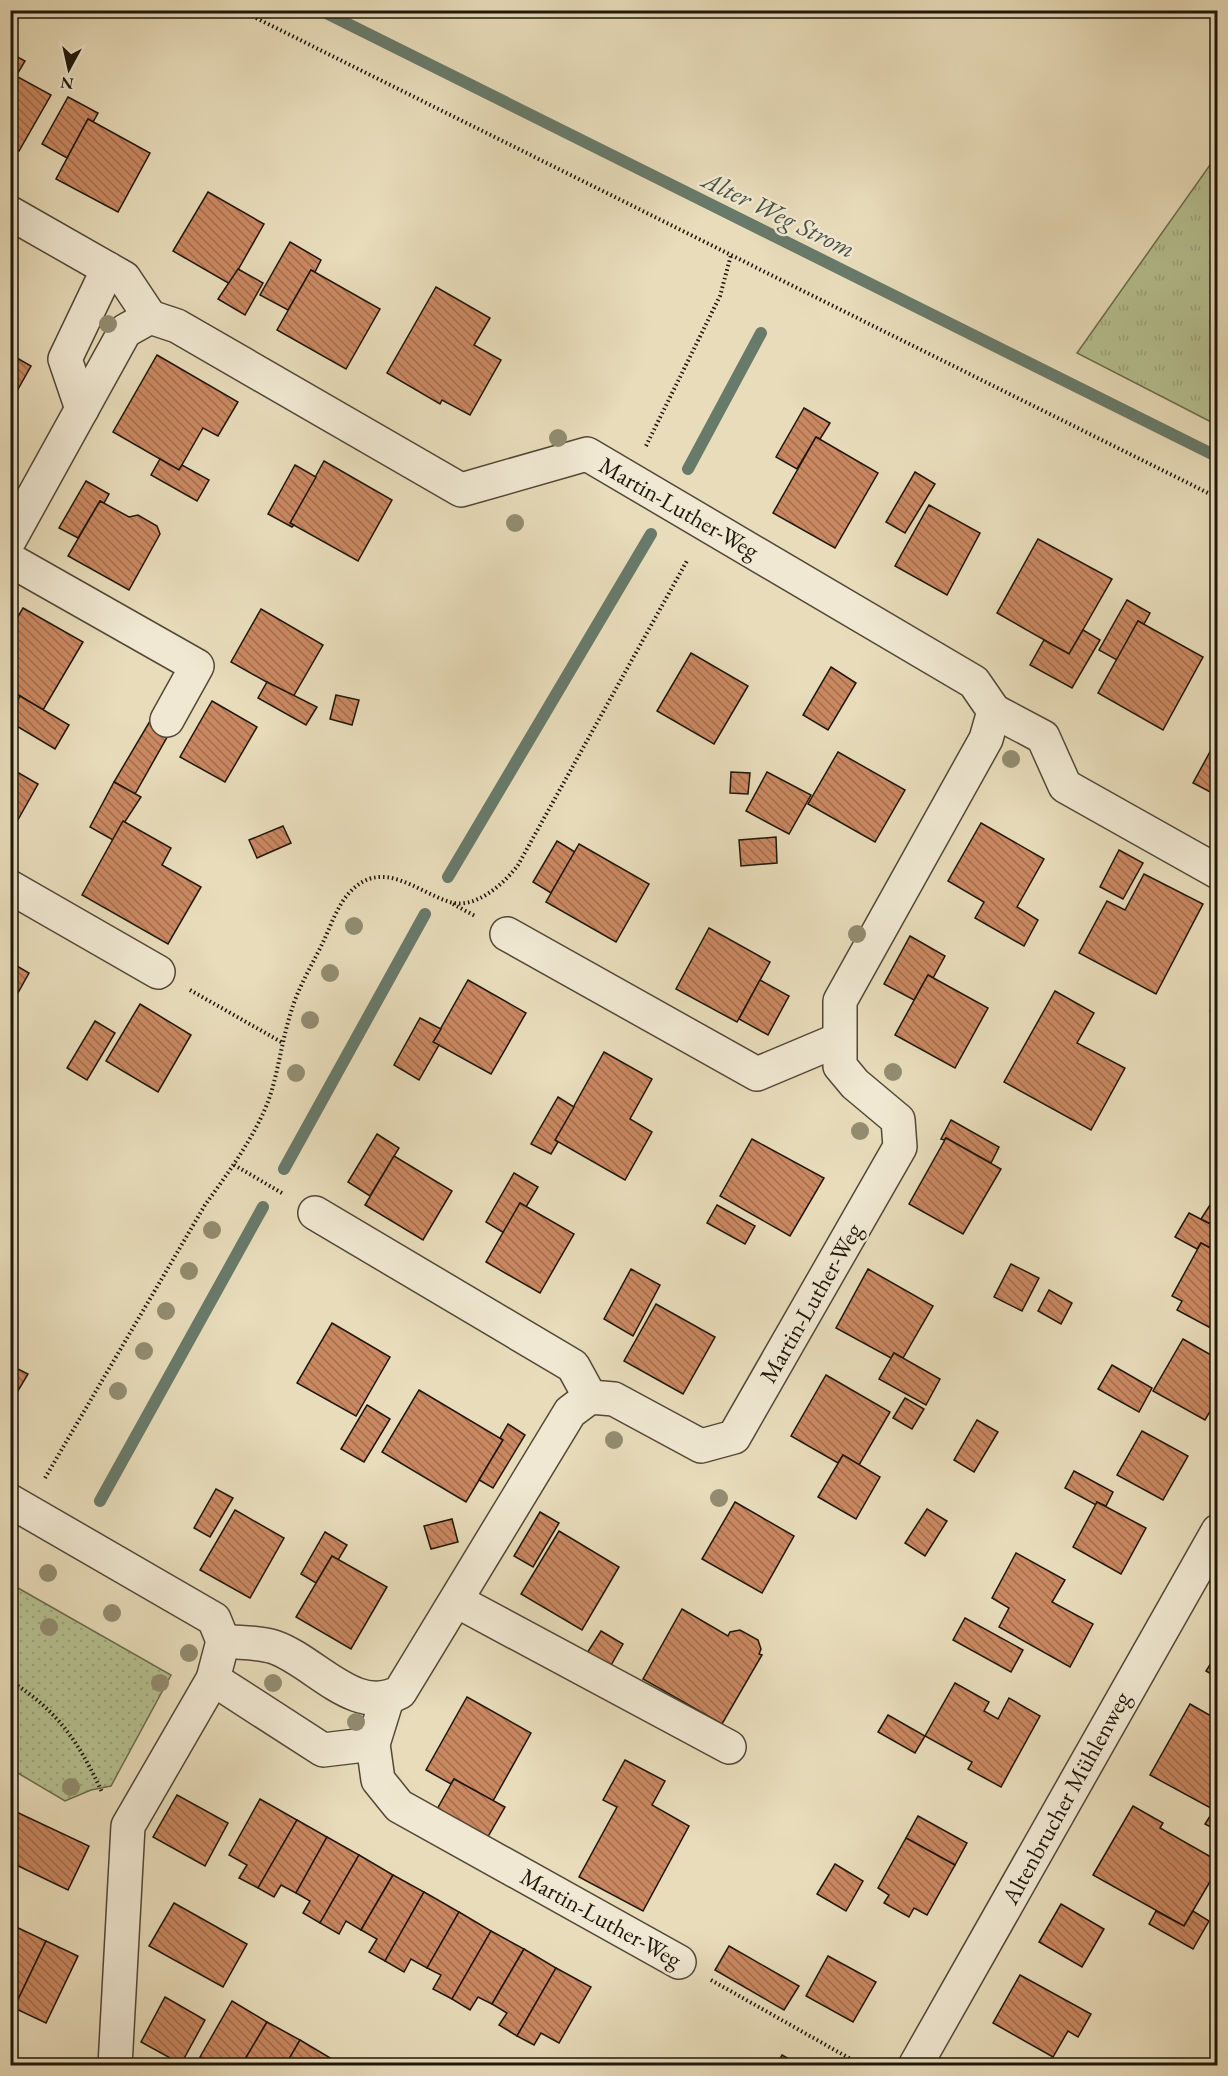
<svg xmlns="http://www.w3.org/2000/svg" width="1228" height="2076" font-family="'EB Garamond',serif">
<style>
.grass{fill:url(#grass-tufts);stroke:#6a6c4e;stroke-width:1.5}
.park{fill:url(#park-dots);stroke:#6a6c4e;stroke-width:1.5}
.lines{fill:none;stroke-linecap:round;stroke-linejoin:round}
.stream{stroke:#687a6a;stroke-width:12}
.building{fill:url(#building-back-hatch);stroke:#1f170b;stroke-width:1.5}
.minor-casing{stroke:#514837;stroke-width:36}
.path{stroke:#1f170b;stroke-width:4;stroke-dasharray:1.5 3;stroke-linecap:butt}
.minor{stroke:#f0e8d2;stroke-width:33}
.tree{fill:#928c70}
.labels{text-anchor:middle;stroke-width:5;stroke-linejoin:round;paint-order:stroke}
.street-label{font-size:24px;fill:#1f170b;stroke:#f0e8d2}
.water-label{font-size:26px;font-style:italic;fill:#495143;stroke:#f0e8d2}
</style>
<defs>
<pattern id="grass-tufts" width="24" height="20" patternUnits="userSpaceOnUse" patternTransform="scale(1.5)"><rect width="24" height="20" fill="#b6c090"/><path d="M3 7l-1-3M5 7V3M7 7l1-3M15 17l-1-3M17 17v-4M19 17l1-3" fill="none" stroke="#9ca47b"/></pattern>
<pattern id="park-dots" width="8" height="8" patternUnits="userSpaceOnUse" patternTransform="scale(1.5)"><rect width="8" height="8" fill="#b6c090"/><path d="M2 2h.1M6 6h.1" fill="none" stroke="#9ca47b" stroke-width="1.8" stroke-linecap="round"/></pattern>
<pattern id="building-back-hatch" width="6" height="6" patternUnits="userSpaceOnUse" patternTransform="scale(1.5)"><rect width="6" height="6" fill="#ca8861"/><path d="M-1 5l2 2M0 0l6 6M5-1l2 2" fill="none" stroke="#a36e4e"/></pattern>
</defs>
<rect width="100%" height="100%" fill="#e8dcba"/>
<filter id="stains"><feTurbulence type="fractalNoise" baseFrequency=".00333" numOctaves="4"/><feColorMatrix values="0 0 0 0 .2 0 0 0 0 .09 0 0 0 0 .02 0 0 0 .5 -.17"/></filter>
<radialGradient id="worn" r=".72"><stop offset=".6" stop-color="#630" stop-opacity="0"/><stop offset="1" stop-color="#630" stop-opacity=".3"/></radialGradient>
<!-- grass -->
<polygon class="grass" points="1217,155 1217,425 1077,353"/>
<!-- park -->
<polygon class="park" points="11,1584 171,1675 111,1786 91,1790 65,1801 11,1769"/>
<g class="lines">
<!-- stream -->
<g class="stream">
<polyline points="320,10 1218,457"/>
<polyline points="688,469 761,333"/>
<polyline points="448,877 651,534"/>
<polyline points="284,1169 425,914"/>
<polyline points="100,1501 263,1207"/>
</g>
</g>
<!-- building -->
<g class="building">
<polygon points="10,53 25,61 16,76 51,95 19,151 10,146"/>
<polygon points="68,97 98,113 93,122 88,119 67,158 42,144"/>
<polygon points="88,119 150,153 118,212 56,179"/>
<polygon points="208,192 264,224 230,284 173,251"/>
<polygon points="290,242 321,260 315,272 311,270 288,310 260,295"/>
<polygon points="238,269 263,283 245,315 218,299"/>
<polygon points="311,270 380,309 346,369 277,330"/>
<polygon points="436,287 490,318 474,345 501,360 470,415 442,400 440,404 387,373"/>
<polygon points="10,354 31,366 13,398 10,397"/>
<polygon points="157,355 238,402 218,436 203,428 179,470 113,432"/>
<polygon points="804,408 830,423 820,439 816,437 797,469 776,457"/>
<polygon points="816,437 878,473 835,548 773,513"/>
<polygon points="160,459 179,470 182,465 209,480 197,501 151,475"/>
<polygon points="324,461 392,500 358,561 290,523"/>
<polygon points="295,465 316,477 290,523 294,525 292,527 268,514"/>
<polygon points="915,472 935,484 905,533 886,522"/>
<polygon points="86,481 109,494 104,503 100,501 78,538 59,528"/>
<polygon points="100,501 129,517 138,515 157,526 160,534 129,590 68,556"/>
<polygon points="929,505 980,533 947,595 895,566"/>
<polygon points="1038,539 1112,579 1069,654 997,613"/>
<polygon points="1127,600 1150,613 1144,624 1138,621 1117,660 1099,650"/>
<polygon points="23,608 83,642 43,710 10,690 10,630"/>
<polygon points="261,609 323,645 293,697 231,662"/>
<polygon points="1138,621 1203,657 1163,730 1098,693"/>
<polygon points="1083,630 1100,640 1072,688 1030,665 1044,640 1069,654"/>
<polygon points="691,653 748,686 714,744 657,711"/>
<polygon points="831,667 856,683 828,730 803,715"/>
<polygon points="267,682 317,707 306,725 258,698"/>
<polygon points="336,695 359,700 352,725 330,719"/>
<polygon points="20,696 69,725 55,749 10,722 10,713"/>
<polygon points="212,701 257,727 225,782 180,757"/>
<polygon points="150,721 170,732 135,794 114,782"/>
<polygon points="1218,737 1218,796 1193,783"/>
<polygon points="838,752 905,790 875,842 808,804"/>
<polygon points="10,768 38,784 10,834"/>
<polygon points="731,772 750,773 748,794 730,793"/>
<polygon points="767,772 811,795 789,834 746,811"/>
<polygon points="114,782 141,797 113,840 90,827"/>
<polygon points="123,821 171,848 162,865 201,887 168,944 82,895"/>
<polygon points="981,823 1044,859 1017,907 1038,920 1024,946 975,918 984,902 948,881"/>
<polygon points="283,826 291,843 257,858 249,840"/>
<polygon points="776,837 777,863 741,866 739,840"/>
<polygon points="557,841 575,852 551,893 533,882"/>
<polygon points="579,844 649,884 616,942 546,902"/>
<polygon points="1119,850 1143,863 1123,899 1100,887"/>
<polygon points="1144,874 1203,904 1156,994 1079,953 1107,901 1125,910"/>
<polygon points="709,928 770,962 737,1022 676,989"/>
<polygon points="910,936 945,956 933,978 928,975 914,1000 884,984"/>
<polygon points="10,962 29,973 10,1007"/>
<polygon points="928,975 988,1008 955,1068 895,1035"/>
<polygon points="468,980 526,1013 491,1074 433,1042"/>
<polygon points="760,980 789,996 768,1035 739,1019"/>
<polygon points="1055,991 1094,1013 1077,1043 1125,1068 1091,1130 1004,1082"/>
<polygon points="1218,997 1218,1015 1210,1011"/>
<polygon points="140,1004 191,1035 158,1092 106,1061"/>
<polygon points="420,1018 441,1029 433,1042 439,1045 419,1080 394,1065"/>
<polygon points="95,1021 115,1033 87,1080 67,1068"/>
<polygon points="604,1052 652,1079 630,1119 652,1132 625,1180 555,1140"/>
<polygon points="558,1097 574,1107 555,1140 558,1142 551,1154 531,1144"/>
<polygon points="951,1120 999,1147 991,1163 946,1138 944,1140 941,1139"/>
<polygon points="377,1134 399,1148 370,1196 348,1182"/>
<polygon points="946,1138 1001,1169 963,1234 909,1204"/>
<polygon points="752,1139 824,1178 790,1236 720,1196"/>
<polygon points="394,1156 452,1191 423,1240 365,1205"/>
<polygon points="514,1173 538,1187 526,1207 520,1203 504,1233 486,1222"/>
<polygon points="520,1203 574,1234 540,1293 486,1262"/>
<polygon points="717,1205 755,1226 745,1244 707,1223"/>
<polygon points="1210,1205 1218,1209 1218,1228 1201,1219"/>
<polygon points="1189,1213 1218,1228 1218,1252 1201,1243 1197,1249 1175,1237"/>
<polygon points="1201,1243 1218,1252 1218,1332 1177,1310 1182,1301 1172,1296"/>
<polygon points="1011,1264 1039,1278 1022,1311 994,1297"/>
<polygon points="631,1269 660,1285 633,1336 604,1319"/>
<polygon points="868,1269 933,1306 903,1358 894,1353 891,1358 836,1328"/>
<polygon points="1049,1290 1072,1303 1061,1324 1038,1311"/>
<polygon points="656,1304 715,1337 683,1394 624,1361"/>
<polygon points="332,1323 390,1357 356,1416 297,1383"/>
<polygon points="1183,1339 1218,1359 1218,1398 1205,1420 1153,1391"/>
<polygon points="894,1353 940,1379 926,1405 879,1379"/>
<polygon points="10,1365 28,1374 10,1404"/>
<polygon points="1112,1365 1152,1388 1139,1412 1098,1389"/>
<polygon points="826,1375 890,1412 859,1465 843,1455 838,1463 791,1436"/>
<polygon points="419,1390 503,1440 466,1502 382,1452"/>
<polygon points="905,1398 924,1409 912,1429 893,1418"/>
<polygon points="367,1405 390,1419 364,1462 341,1449"/>
<polygon points="977,1420 998,1432 974,1472 954,1460"/>
<polygon points="508,1424 525,1435 493,1488 479,1480 503,1440 500,1438"/>
<polygon points="1142,1431 1188,1456 1163,1500 1117,1475"/>
<polygon points="843,1455 880,1477 856,1519 818,1497"/>
<polygon points="1074,1471 1113,1492 1106,1506 1097,1502 1096,1505 1065,1488"/>
<polygon points="216,1489 233,1498 210,1537 194,1528"/>
<polygon points="735,1502 794,1536 762,1593 702,1559"/>
<polygon points="1097,1502 1146,1528 1121,1574 1073,1547"/>
<polygon points="927,1509 947,1521 925,1556 905,1543"/>
<polygon points="235,1510 284,1538 250,1598 200,1570"/>
<polygon points="540,1512 559,1523 533,1567 514,1556"/>
<polygon points="452,1519 458,1542 431,1549 424,1526"/>
<polygon points="559,1531 619,1567 582,1630 521,1594"/>
<polygon points="325,1532 347,1545 338,1560 332,1556 316,1583 301,1574"/>
<polygon points="1016,1553 1065,1580 1052,1602 1093,1624 1070,1667 999,1627 1009,1608 992,1598"/>
<polygon points="332,1556 387,1587 351,1649 296,1617"/>
<polygon points="682,1609 728,1636 730,1632 740,1630 758,1640 761,1649 759,1654 762,1655 722,1724 643,1679"/>
<polygon points="965,1618 1023,1650 1011,1672 953,1640"/>
<polygon points="601,1631 623,1644 610,1667 587,1653"/>
<polygon points="1218,1652 1218,1678 1206,1671"/>
<polygon points="955,1683 989,1702 984,1711 998,1719 1009,1698 1040,1716 1001,1787 968,1769 972,1762 925,1736"/>
<polygon points="467,1697 531,1733 493,1801 454,1779 451,1784 426,1770"/>
<polygon points="1190,1704 1218,1720 1218,1812 1150,1775"/>
<polygon points="888,1715 925,1736 915,1753 878,1732"/>
<polygon points="625,1760 665,1781 652,1805 689,1826 643,1911 579,1877 617,1807 603,1800"/>
<polygon points="454,1779 505,1807 486,1840 436,1811"/>
<polygon points="177,1795 228,1823 205,1866 153,1837"/>
<polygon points="260,1799 297,1820 258,1888 239,1878 247,1865 229,1855"/>
<polygon points="1133,1806 1163,1823 1160,1828 1218,1861 1218,1868 1184,1926 1093,1875"/>
<polygon points="10,1809 89,1846 68,1890 10,1862"/>
<polygon points="1214,1810 1218,1812 1218,1831 1205,1824"/>
<polygon points="918,1816 967,1843 955,1865 906,1838"/>
<polygon points="297,1820 327,1837 296,1893 281,1885 274,1897 258,1888"/>
<polygon points="327,1837 359,1855 320,1923 303,1913 310,1901 296,1893"/>
<polygon points="906,1838 955,1865 927,1915 914,1908 909,1917 884,1903 889,1895 878,1888"/>
<polygon points="359,1855 393,1875 361,1930 346,1921 339,1934 320,1923"/>
<polygon points="835,1864 863,1881 846,1911 817,1894"/>
<polygon points="393,1875 424,1892 385,1961 369,1952 377,1939 361,1930"/>
<polygon points="424,1892 459,1912 427,1968 411,1959 404,1972 385,1961"/>
<polygon points="174,1903 247,1944 223,1987 149,1946"/>
<polygon points="1061,1904 1104,1929 1082,1967 1039,1942"/>
<polygon points="1156,1911 1184,1926 1193,1911 1209,1921 1193,1949 1149,1924"/>
<polygon points="459,1912 491,1931 452,1999 433,1989 441,1975 427,1968"/>
<polygon points="14,1926 46,1941 14,2008 10,2006 10,1933"/>
<polygon points="491,1931 524,1949 492,2004 478,1997 470,2010 452,1999"/>
<polygon points="46,1941 78,1956 46,2023 14,2008"/>
<polygon points="729,1946 799,1986 784,2010 715,1970"/>
<polygon points="524,1949 556,1968 517,2036 499,2025 507,2013 492,2004"/>
<polygon points="828,1956 876,1982 853,2022 806,1996"/>
<polygon points="556,1968 591,1987 559,2043 541,2033 534,2045 517,2036"/>
<polygon points="1020,1975 1091,2014 1078,2037 1068,2031 1053,2057 993,2023"/>
<polygon points="165,1997 205,2020 181,2064 141,2042"/>
<polygon points="232,2001 267,2022 241,2066 215,2066 200,2057"/>
<polygon points="267,2022 300,2040 285,2066 241,2066"/>
<polygon points="300,2040 332,2059 328,2066 285,2066"/>
<polygon points="782,2055 801,2066 776,2066"/>
</g>
<g class="lines">
<defs>
<g id="minor">
<polyline points="10,213 124,278 150,317"/>
<polyline points="82,409 65,359 108,269"/>
<path d="M 10,539 L 125,331 L 150,317 L 177,326 L 461,490 L 587,454 L 974,682 L 994,711 L 986,739 L 840,1001 L 840,1066 L 855,1084 L 898,1120 L 900,1147 L 734,1437 L 701,1446 L 614,1399 L 590,1397 L 570,1412 L 400,1692 C 355,1717 315,1661 274,1647 C 259,1642 239,1643 223,1641"/>
<polyline points="10,560 197,666 167,720"/>
<polyline points="994,711 1043,737 1065,786 1218,872"/>
<polyline points="10,887 158,972"/>
<polyline points="507,934 757,1074 838,1040"/>
<polyline points="315,1213 573,1366 590,1397"/>
<polyline points="10,1501 214,1619 223,1641 213,1679 128,1826 115,2066"/>
<polyline points="457,1601 729,1747"/>
<polyline points="213,1679 323,1750 373,1744"/>
<polyline points="387,1699 373,1744 378,1780 399,1806 679,1962"/>
<polyline points="915,2066 1218,1531"/>
</g>
</defs>
<!-- minor casing -->
<use href="#minor" class="minor-casing"/>
<!-- path -->
<g class="path">
<polyline points="240,10 1218,498"/>
<polyline points="646,446 720,296 731,255"/>
<polyline points="453,904 475,916"/>
<polyline points="190,990 283,1043"/>
<polyline points="234,1165 282,1193"/>
<path d="M 45,1478 L 205,1205 C 228,1173 257,1134 270,1096 C 279,1068 282,1040 291,1012 C 298,987 314,962 325,938 C 332,922 339,903 351,891 C 383,858 417,892 450,902 C 475,910 505,883 518,865 L 688,559"/>
<path d="M 10,1681 C 58,1710 79,1743 102,1792"/>
<polyline points="711,1980 863,2066"/>
</g>
<!-- minor -->
<use href="#minor" class="minor"/>
</g>
<!-- trees -->
<g class="tree">
<circle cx="108" cy="324" r="9"/>
<circle cx="558" cy="438" r="9"/>
<circle cx="515" cy="523" r="9"/>
<circle cx="1011" cy="759" r="9"/>
<circle cx="354" cy="926" r="9"/>
<circle cx="857" cy="934" r="9"/>
<circle cx="330" cy="973" r="9"/>
<circle cx="310" cy="1020" r="9"/>
<circle cx="893" cy="1072" r="9"/>
<circle cx="296" cy="1073" r="9"/>
<circle cx="860" cy="1131" r="9"/>
<circle cx="212" cy="1230" r="9"/>
<circle cx="189" cy="1271" r="9"/>
<circle cx="166" cy="1311" r="9"/>
<circle cx="144" cy="1351" r="9"/>
<circle cx="118" cy="1391" r="9"/>
<circle cx="614" cy="1440" r="9"/>
<circle cx="719" cy="1498" r="9"/>
<circle cx="48" cy="1573" r="9"/>
<circle cx="112" cy="1613" r="9"/>
<circle cx="49" cy="1627" r="9"/>
<circle cx="189" cy="1653" r="9"/>
<circle cx="160" cy="1683" r="9"/>
<circle cx="273" cy="1683" r="9"/>
<circle cx="356" cy="1722" r="9"/>
<circle cx="71" cy="1787" r="9"/>
</g>
<g class="labels">
<!-- street labels -->
<g class="street-label">
<text transform="translate(679 508) rotate(30)" y="8">Martin-Luther-Weg</text>
<text transform="translate(811 1303) rotate(-60)" y="8">Martin-Luther-Weg</text>
<text transform="translate(1066 1798) rotate(-61)" y="8">Altenbrucher Mühlenweg</text>
<text transform="translate(601 1918) rotate(29)" y="8">Martin-Luther-Weg</text>
</g>
<!-- water labels -->
<g class="water-label">
<text transform="translate(779 214) rotate(26)" y="9">Alter Weg Strom</text>
</g>
</g>
<!-- margin -->
<rect width="1228" height="2076" fill="none" stroke="#e8dcba" stroke-width="36"/>
<rect x="12" y="12" width="1204" height="2052" fill="none" stroke="#1f170b" stroke-width="3"/>
<rect x="18" y="18" width="1192" height="2040" fill="none" stroke="#1f170b" stroke-width="1.5"/>
<!-- north arrow -->
<g transform="translate(69 69) rotate(188)" stroke="#f0e8d2" stroke-width="4.5" paint-order="stroke">
<path d="M0-4.5L10 22L0 15L-10 22Z" fill="#1f170b"/>
<text y="-9" font-size="16" font-weight="bold" text-anchor="middle" fill="#1f170b">N</text>
</g>
<rect width="100%" height="100%" filter="url(#stains)"/>
<rect width="100%" height="100%" fill="url(#worn)"/>
</svg>
